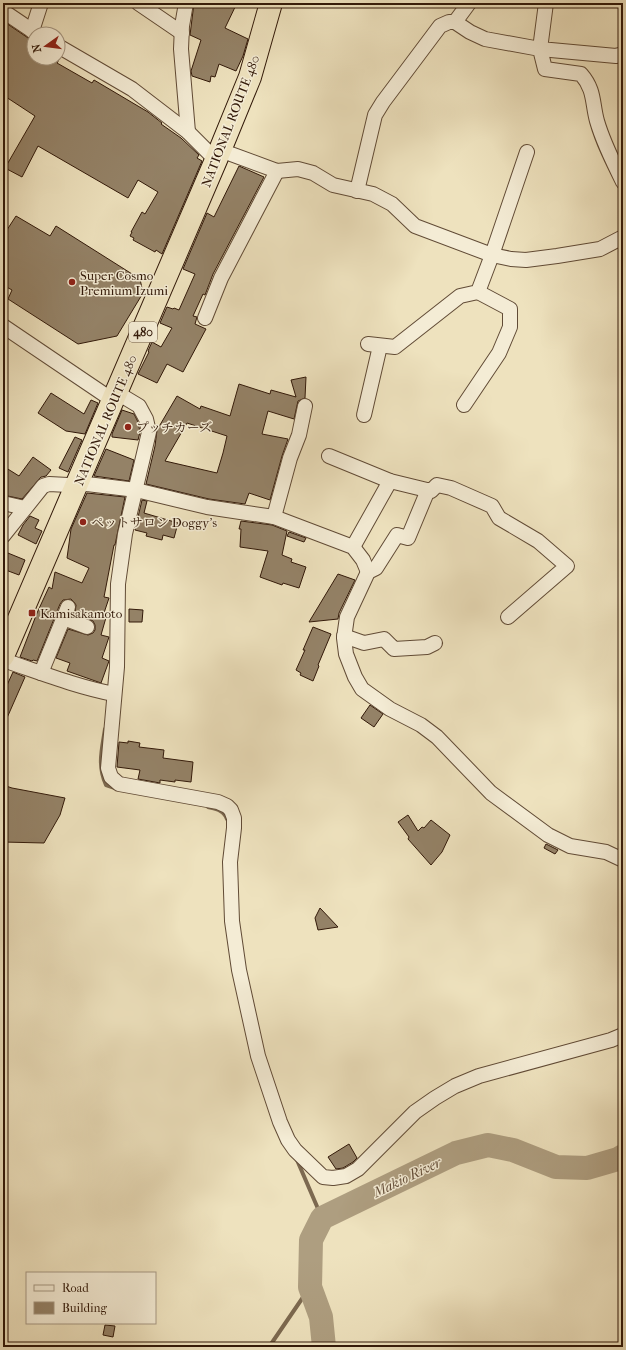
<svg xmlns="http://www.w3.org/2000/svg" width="626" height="1350" font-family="'IM FELL French Canon','Noto Serif JP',serif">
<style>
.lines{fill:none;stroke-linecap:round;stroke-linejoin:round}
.stream{stroke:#7c6950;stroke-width:4}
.river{stroke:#ae9e80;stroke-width:24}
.building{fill:#948267;stroke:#321909;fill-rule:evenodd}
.minor-casing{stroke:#614b36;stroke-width:16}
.trunk-casing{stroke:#321909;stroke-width:24}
.minor{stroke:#f4ecd5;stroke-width:14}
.trunk{stroke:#eee2be;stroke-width:22}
.poi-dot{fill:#8f2418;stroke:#f4ecd5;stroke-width:1.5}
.labels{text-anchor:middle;stroke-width:3;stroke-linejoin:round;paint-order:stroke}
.shield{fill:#f4ecd5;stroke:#6c5846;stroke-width:1}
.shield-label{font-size:12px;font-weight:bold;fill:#321909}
.street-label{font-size:13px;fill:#321909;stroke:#f4ecd5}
.poi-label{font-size:13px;fill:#321909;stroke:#f4ecd5;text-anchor:start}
.water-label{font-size:14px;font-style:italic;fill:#644e39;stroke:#f4ecd5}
</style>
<rect width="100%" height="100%" fill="#eee2be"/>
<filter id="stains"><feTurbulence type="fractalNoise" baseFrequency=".005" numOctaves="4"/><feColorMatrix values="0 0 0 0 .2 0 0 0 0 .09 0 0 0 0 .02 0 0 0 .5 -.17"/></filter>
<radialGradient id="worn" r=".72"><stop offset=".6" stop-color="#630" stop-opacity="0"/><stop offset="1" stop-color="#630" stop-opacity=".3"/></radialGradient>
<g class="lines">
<!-- stream -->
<g class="stream">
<path d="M 105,729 C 102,749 97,765 106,785 L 115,788"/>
<path d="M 208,807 C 216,809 224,810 227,819"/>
<polyline points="297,1160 322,1218"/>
<polyline points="269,1347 310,1287"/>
</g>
<!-- river -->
<polyline class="river" points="324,1347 321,1317 310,1287 311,1240 322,1218 456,1153 488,1145 513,1150 556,1167 587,1168 618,1159 623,1156"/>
</g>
<!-- building -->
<g class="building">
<polygon points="194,3 237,3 225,28 248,39 243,56 236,71 219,64 215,77 211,76 210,82 192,76 191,71 201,40 190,35"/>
<polygon points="3,21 34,42 34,58 60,58 57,63 92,83 94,80 148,112 162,123 161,124 181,138 199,155 197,158 202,161 162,254 156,250 155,252 133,240 134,238 130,236 132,232 131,232 142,212 145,214 158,192 138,180 128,198 38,146 22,177 5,168 35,116 3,95"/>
<polygon points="239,166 264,177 213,274 205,295 203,294 193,316 197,317 195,324 206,329 183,372 167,364 157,383 138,374 149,352 148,351 152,342 161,347 172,328 160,323 166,309 167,307 173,309 174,308 179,310 195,274 183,269 207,213 214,217"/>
<polygon points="16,216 50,236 56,226 140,279 143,293 117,336 78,344 8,299 12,290 3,285 3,236"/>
<path d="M 306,377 L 305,398 L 298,401 L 294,419 L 268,411 L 262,434 L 288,439 L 282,456 L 270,500 L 249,493 L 245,504 L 209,499 L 146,484 L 155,446 L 157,430 L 177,396 L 200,409 L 201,406 L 230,416 L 239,384 L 270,394 L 271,390 L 296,397 L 291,380 ZM 187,423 L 227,436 L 223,453 L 217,473 L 165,461 Z"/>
<polygon points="51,393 84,414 91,400 98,403 85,434 66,431 38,413"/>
<polygon points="122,410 134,414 138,422 140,432 138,440 112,437 112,434"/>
<polygon points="75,437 82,440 68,472 59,468"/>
<polygon points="106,449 134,460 129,481 94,476"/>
<polygon points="33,457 51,470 46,476 42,477 41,477 22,499 3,495 3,466 19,476"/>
<polygon points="87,493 125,497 115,545 114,545 104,597 109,598 104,613 107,614 101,635 109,637 102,658 109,661 101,683 67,671 70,663 56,658 68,629 88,635 93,633 95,630 95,625 93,621 75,613 76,605 74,602 71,599 63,600 60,604 37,661 33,660 32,661 20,657 37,613 49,587 52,589 55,572 82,583 89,568 67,558 71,529"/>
<polygon points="142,500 147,501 144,513 178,523 174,538 163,535 162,540 146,536 147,533 135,530"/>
<polygon points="30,516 39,520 35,528 42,531 36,544 18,535 23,525"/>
<polygon points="241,521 272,525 287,531 282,555 292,559 291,562 306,567 299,588 283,583 282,585 260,577 268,551 240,547 241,529 239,529"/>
<polygon points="289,532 306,538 304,542 287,536"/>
<polygon points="3,551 25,560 19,575 3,569"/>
<polygon points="338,574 355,580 339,613 338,619 309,622"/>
<polygon points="129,609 143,610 142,622 129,622"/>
<polygon points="313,627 331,634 318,665 319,666 313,681 300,675 301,673 296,670 305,650 303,650"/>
<polygon points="13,672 25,677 3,727 3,694"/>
<polygon points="370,705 383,714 374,727 361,718"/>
<polygon points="128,741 140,743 139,747 164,750 163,758 193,762 191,782 175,780 175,782 160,780 160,783 138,779 140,770 117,767 119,742 128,743"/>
<polygon points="3,785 12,788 65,798 60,815 44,843 3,842"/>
<polygon points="408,815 418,831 422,827 424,828 431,820 450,835 442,852 431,865 408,839 409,837 398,822"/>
<polygon points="546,844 558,850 555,854 544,848"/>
<polygon points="320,908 338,927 318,930 315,918"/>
<polygon points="349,1144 357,1158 353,1162 343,1168 336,1169 328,1157"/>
<polygon points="105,1325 115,1326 113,1337 103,1335"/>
</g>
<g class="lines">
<defs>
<g id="minor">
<polyline points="138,3 182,33"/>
<polyline points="186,3 182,26 181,49 188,132"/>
<path d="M 469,3 L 455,22 L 470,32 L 485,39 L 540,49 L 545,69 L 581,74 C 595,90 592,103 597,121 C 603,142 613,162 623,182"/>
<polyline points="546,3 540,49 616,56 623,54"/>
<polyline points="3,11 37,34"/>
<polyline points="32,31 41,3"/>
<polyline points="58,46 132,89 188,132 216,160"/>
<polyline points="220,150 277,171 298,169 313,173 333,185 373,194 392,204 415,226 492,255 511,259 526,260 557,256 600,249 623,237"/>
<polyline points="357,191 375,115 383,102 440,26 449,22 455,22"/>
<polyline points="205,318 221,278 277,171"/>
<polyline points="3,326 105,395 114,398 124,397 139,406 146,419 149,432 125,534 118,584 117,667 108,768 111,777 119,784 218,802 227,806 231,810 234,818 234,828 230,862 232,921 239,970 258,1056 280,1122 288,1140 295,1150 323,1177 333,1178 346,1176 358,1169 415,1112 435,1098 455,1086 479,1076 611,1040 623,1035"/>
<polyline points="368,344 395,347 460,296 478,292 492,255 527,152"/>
<polyline points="464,405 499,353 510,327 510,309 478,292"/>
<polyline points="364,415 380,346"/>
<polyline points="329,456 390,481 431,491 437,485 451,488 492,506 499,518 538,541 567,566 508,617"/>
<polyline points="428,490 408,538 397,535 376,568 368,572 347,617 344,638 346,654 355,677 362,689 390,709 421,725 437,737 491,793 548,835 570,846 606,852 623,860"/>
<polyline points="3,503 25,508"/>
<polyline points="274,517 290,458 299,435 305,406"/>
<polyline points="3,536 43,486 49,484 68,485 87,484 136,490 207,507 274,517 353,547 363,560 368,572"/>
<polyline points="353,547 390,481"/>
<polyline points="63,618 87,627"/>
<polyline points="344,636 364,643 384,639 394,649 427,647 435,643"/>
<path d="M 3,660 C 39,672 77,687 114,694"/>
<polyline points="41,673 68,607"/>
</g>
<polyline id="trunk" points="3,656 216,160 250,77 271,3"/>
</defs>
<!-- minor casing -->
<use href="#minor" class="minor-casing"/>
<!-- trunk casing -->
<use href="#trunk" class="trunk-casing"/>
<!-- minor -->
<use href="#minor" class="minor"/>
<!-- trunk -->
<use href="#trunk" class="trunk"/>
</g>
<!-- markers -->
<g class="poi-dot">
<circle cx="72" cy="282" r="4"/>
<circle cx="128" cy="427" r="4"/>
<circle cx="83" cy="522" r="4"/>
<rect x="28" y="609" width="8" height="8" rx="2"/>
</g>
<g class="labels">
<!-- shield labels -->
<rect class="shield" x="129" y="322" width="28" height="20" rx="3"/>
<g class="shield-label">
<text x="143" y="336">480</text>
</g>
<!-- street labels -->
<g class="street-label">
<text transform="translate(230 121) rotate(-69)" y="5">NATIONAL ROUTE 480</text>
<text transform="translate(105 420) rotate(-67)" y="5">NATIONAL ROUTE 480</text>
</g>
<!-- poi labels -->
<g class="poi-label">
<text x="80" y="280">Super Cosmo<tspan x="80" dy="15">Premium Izumi</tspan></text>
<text x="136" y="432">プッチカーズ</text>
<text x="91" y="527">ペットサロン Doggy's</text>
<text x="40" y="618">Kamisakamoto</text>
</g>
<!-- water labels -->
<g class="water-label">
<text transform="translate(407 1177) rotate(-26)" y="5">Makio River</text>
</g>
</g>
<!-- margin -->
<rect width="626" height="1350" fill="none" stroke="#eee2be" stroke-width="16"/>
<rect x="4" y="4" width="618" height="1342" fill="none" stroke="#321909" stroke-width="2"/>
<rect x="8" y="8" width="610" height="1334" fill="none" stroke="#321909"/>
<!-- legend -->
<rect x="26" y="1272" width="130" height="52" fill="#f4ecd5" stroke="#a69883"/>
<rect x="34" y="1285" width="20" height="6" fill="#f4ecd5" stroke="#a69883"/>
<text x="62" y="1292" font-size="12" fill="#321909">Road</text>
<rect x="34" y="1302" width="20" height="12" fill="#948267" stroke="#a69883"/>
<text x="62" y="1312" font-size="12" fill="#321909">Building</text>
<!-- north arrow -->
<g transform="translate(46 46) rotate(256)"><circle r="19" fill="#f4ecd5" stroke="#a69883"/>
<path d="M0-3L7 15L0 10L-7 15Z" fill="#8f2418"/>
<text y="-6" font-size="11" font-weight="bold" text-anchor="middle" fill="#321909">N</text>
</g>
<rect width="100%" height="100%" filter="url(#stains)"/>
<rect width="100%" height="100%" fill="url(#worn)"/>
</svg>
